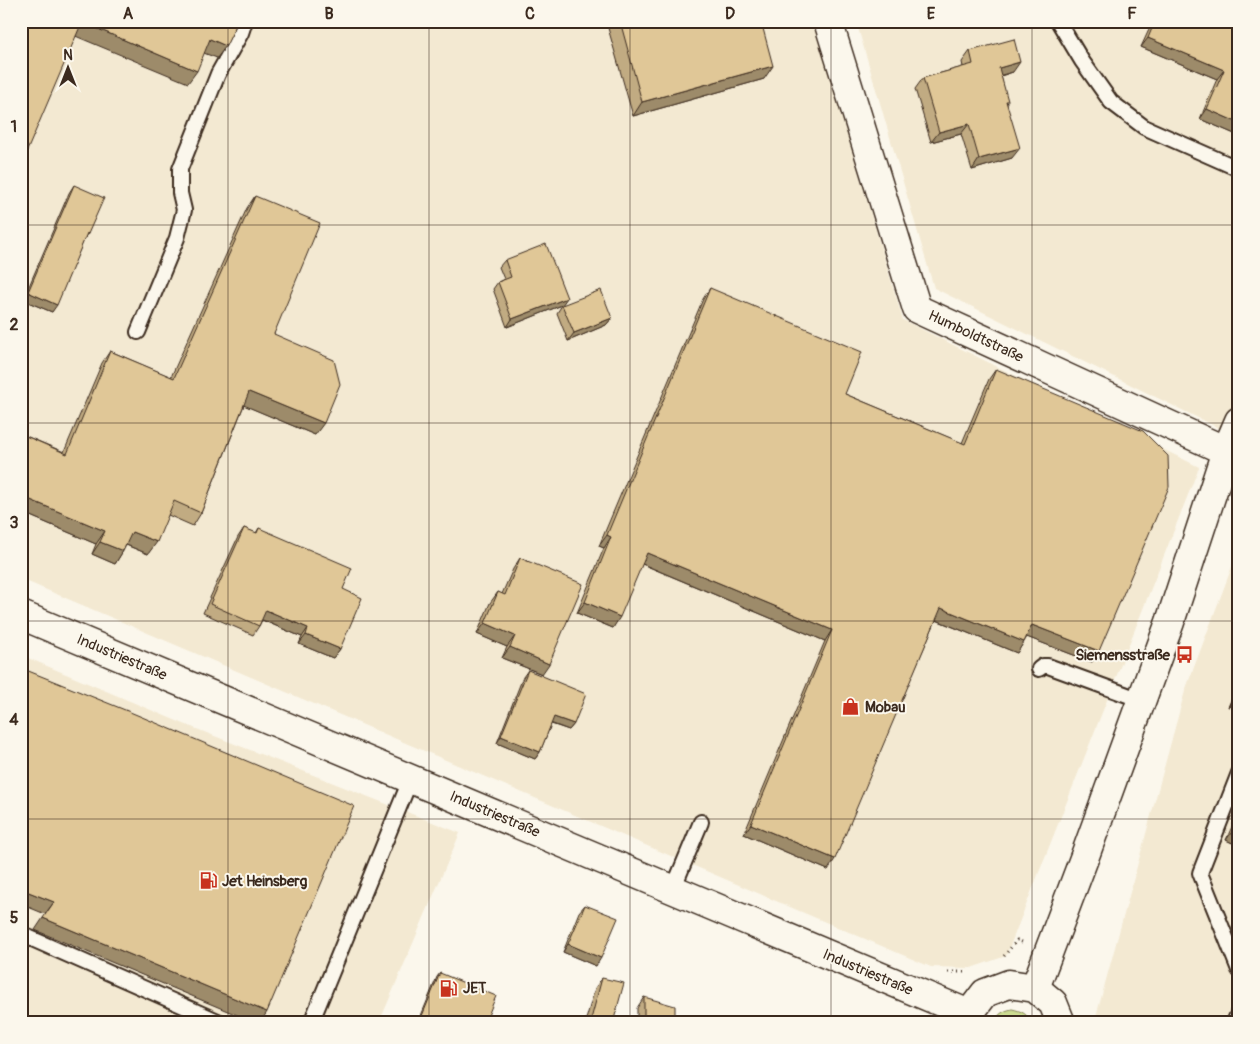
<svg xmlns="http://www.w3.org/2000/svg" width="1260" height="1044" font-family="Pangolin,sans-serif">
<style>
.built{fill:#f3e9d2}
.green{fill:#ccdc91;stroke:#848358}
.lines{fill:none;stroke-linecap:round;stroke-linejoin:round}
.service-casing{stroke:#3b2a1e;stroke-width:18}
.minor-casing{stroke:#3b2a1e;stroke-width:31}
.tertiary-casing{stroke:#3b2a1e;stroke-width:31}
.path{stroke:#3b2a1e;stroke-width:3;stroke-dasharray:1 4;stroke-linecap:butt}
.service{stroke:#fbf7ec;stroke-width:14}
.minor{stroke:#fbf7ec;stroke-width:28}
.tertiary{stroke:#fbf7ec;stroke-width:28}
.wall{fill:#c1ab82;stroke:#3b2a1e}
.shaded-wall{fill:#9d8b6a;stroke:#3b2a1e}
.building{fill:#e0c797;stroke:#3b2a1e}
.grid{fill:none;stroke:#3b2a1e;stroke-width:1;stroke-opacity:0.55}
.labels{text-anchor:middle;stroke-width:4;stroke-linejoin:round;paint-order:stroke}
.street-label{font-size:15px;fill:#3b2a1e;stroke:#fbf7ec}
.poi-label{font-size:15px;font-weight:bold;fill:#3b2a1e;stroke:#fbf7ec;text-anchor:start}
.neatline{fill:none;stroke:#3b2a1e;stroke-width:2}
.grid-label{font-size:16px;text-anchor:middle;font-weight:bold;fill:#3b2a1e}
</style>
<rect width="100%" height="100%" fill="#fbf7ec"/>
<filter id="ink" filterUnits="userSpaceOnUse"><feTurbulence type="fractalNoise" baseFrequency=".02" numOctaves="2"/><feDisplacementMap in="SourceGraphic" scale="10" xChannelSelector="R" yChannelSelector="G"/><feConvolveMatrix kernelMatrix="1 2 1 2 8 2 1 2 1" color-interpolation-filters="sRGB"/></filter>
<g filter="url(#ink)">
<!-- built -->
<g class="built">
<polygon points="21,21 813,21 903,320 1199,467 1006,956 971,968 931,967 21,579"/>
<polygon points="856,21 1239,21 1239,438 934,288"/>
<polygon points="1239,548 1239,1023 1092,1023 1097,1013 1185,691"/>
<polygon points="21,655 184,724 460,833 379,1023 21,1023"/>
</g>
<!-- green -->
<path class="green" d="M 1012,1009 C 1022,1011 1027,1014 1032,1023 L 994,1023 C 998,1014 1003,1011 1012,1009 Z"/>
<g class="lines">
<defs>
<g id="service">
<polyline points="1058,21 1082,61 1111,102 1144,127 1239,169"/>
<polyline points="138,332 177,238 184,210 180,193 180,169 218,74 241,33 245,21"/>
<polyline points="1039,669 1043,666 1048,666 1141,700"/>
<polyline points="1239,773 1200,873 1239,970"/>
<polyline points="673,889 701,822"/>
<polyline points="21,934 222,1023"/>
<polyline points="311,1023 411,778"/>
<polyline points="1234,1023 1239,1011"/>
</g>
<polyline id="minor" points="828,21 917,309 1226,451"/>
<g id="tertiary">
<polyline points="21,615 969,1014"/>
<polyline points="1035,988 1086,853 1170,622 1226,451 1239,421"/>
<polyline points="968,1023 969,1014 985,993 1009,984 1035,988 1053,1003 1061,1023"/>
</g>
</defs>
<!-- service casing -->
<use href="#service" class="service-casing"/>
<!-- minor casing -->
<use href="#minor" class="minor-casing"/>
<!-- tertiary casing -->
<use href="#tertiary" class="tertiary-casing"/>
<!-- path -->
<g class="path">
<polyline points="1004,956 1017,940 1022,942"/>
<polyline points="948,972 965,972"/>
</g>
<!-- service -->
<use href="#service" class="service"/>
<!-- minor -->
<use href="#minor" class="minor"/>
<!-- tertiary -->
<use href="#tertiary" class="tertiary"/>
</g>
<!-- wall -->
<g class="wall">
<polygon points="606,21 761,21 764,79 633,116"/>
<polygon points="1153,21 1239,21 1239,132 1237,135 1200,119 1217,79 1141,47"/>
<polygon points="970,51 1013,72 1001,76 1007,103 1012,158 972,170 961,134 931,142 915,89 923,78 963,67 962,62"/>
<polygon points="74,185 88,234 84,240 52,312 23,300 69,193"/>
<polygon points="255,196 274,334 315,435 244,405 201,513 193,526 168,515 148,554 126,545 123,551 115,564 92,554 96,544 21,512 21,434 64,452 102,363 110,351 171,377 247,208"/>
<polygon points="505,260 562,305 507,327 493,289 498,282 504,279 499,267"/>
<polygon points="710,288 845,394 962,443 989,379 996,369 1092,662 1027,637 1017,653 936,620 828,870 744,834 825,641 642,564 613,628 577,613 604,548 599,546 703,299"/>
<polygon points="562,305 612,318 606,325 568,341 557,313"/>
<polygon points="244,528 256,533 259,528 343,589 340,649 333,658 299,644 302,637 262,620 259,626 253,635 203,613 238,537"/>
<polygon points="520,558 542,674 502,658 507,647 477,634 490,603 498,592 502,594 513,569"/>
<polygon points="528,670 574,724 569,730 551,724 540,752 535,759 497,743 523,677"/>
<polygon points="1239,682 1239,702 1228,707"/>
<polygon points="1239,811 1239,846 1226,840"/>
<polygon points="585,905 596,966 563,952 579,912"/>
<polygon points="440,973 485,1023 418,1023 437,977"/>
<polygon points="602,978 613,1023 585,1023 595,988"/>
<polygon points="644,997 675,1023 637,1023 637,1008"/>
</g>
<!-- shaded-wall -->
<g class="shaded-wall">
<polygon points="82,22 197,71 188,83 73,35"/>
<polygon points="1148,38 1224,70 1217,79 1141,47"/>
<polygon points="210,39 226,46 217,58 201,52"/>
<polygon points="1020,62 1013,72 991,78 999,68"/>
<polygon points="773,66 764,79 633,116 642,102"/>
<polygon points="1207,109 1239,123 1239,132 1237,135 1200,119"/>
<polygon points="969,124 961,134 931,142 939,132"/>
<polygon points="1020,148 1012,158 972,170 979,159"/>
<polygon points="28,292 57,305 52,312 23,300"/>
<polygon points="567,298 562,305 507,327 512,319"/>
<polygon points="612,318 606,325 568,341 574,333"/>
<polygon points="249,392 324,423 315,435 241,404"/>
<polygon points="21,496 105,531 96,544 21,512"/>
<polygon points="132,532 157,542 148,554 124,544"/>
<polygon points="607,535 611,537 604,548 599,546"/>
<polygon points="100,542 123,551 115,564 92,554"/>
<polygon points="647,553 832,630 825,641 640,563"/>
<polygon points="585,602 620,617 613,628 577,613"/>
<polygon points="941,608 1024,642 1017,653 934,619"/>
<polygon points="266,610 308,628 302,637 260,619"/>
<polygon points="485,623 515,636 507,647 477,634"/>
<polygon points="1032,625 1099,651 1092,662 1024,636"/>
<polygon points="306,635 340,649 333,658 299,644"/>
<polygon points="510,647 549,664 542,674 502,658"/>
<polygon points="1239,699 1239,702 1228,707 1230,704"/>
<polygon points="554,717 574,724 569,730 550,723"/>
<polygon points="501,736 540,752 535,759 497,743"/>
<polygon points="751,824 835,859 828,870 744,834"/>
<polygon points="1234,829 1239,832 1239,846 1226,840"/>
<polygon points="21,889 54,902 45,914 21,904"/>
<polygon points="43,918 267,1012 260,1023 256,1023 35,930"/>
<polygon points="568,944 601,958 596,966 563,952"/>
</g>
<!-- building -->
<g class="building">
<polygon points="21,21 238,21 226,46 210,39 197,71 82,22 21,165"/>
<polygon points="620,21 761,21 773,66 642,102"/>
<polygon points="1155,21 1239,21 1239,123 1207,109 1224,70 1148,38"/>
<polygon points="1014,39 1020,62 999,68 1008,101 1006,101 1020,148 979,159 969,124 939,132 923,78 973,64 970,51"/>
<polygon points="74,185 104,198 88,234 87,233 57,305 28,292"/>
<polygon points="255,196 320,223 274,334 334,360 340,384 324,423 249,392 201,513 174,501 157,542 132,532 123,551 100,542 105,531 21,496 21,434 67,454 110,351 174,378"/>
<polygon points="546,244 567,298 512,319 498,282 511,277 505,260"/>
<polygon points="710,288 862,352 845,394 965,444 996,369 1143,431 1168,456 1169,487 1099,651 1032,625 1024,642 941,608 835,859 751,824 832,630 647,553 620,617 585,602 611,537 607,535"/>
<polygon points="601,290 612,318 574,333 562,305"/>
<polygon points="244,528 257,533 259,528 352,568 343,589 362,598 340,649 306,635 308,628 266,610 259,626 210,604"/>
<polygon points="520,558 583,584 549,664 510,647 515,636 485,623 498,592 505,595"/>
<polygon points="21,668 130,712 354,806 267,1012 43,918 54,902 21,889"/>
<polygon points="528,670 586,694 574,724 554,717 540,752 501,736"/>
<polygon points="1239,684 1239,699 1230,704"/>
<polygon points="1239,817 1239,832 1234,829"/>
<polygon points="585,905 618,918 601,958 568,944"/>
<polygon points="440,973 496,996 485,1023 419,1023"/>
<polygon points="602,978 624,983 613,1023 590,1023"/>
<polygon points="644,997 675,1006 675,1023 644,1023"/>
</g>
</g>
<!-- grid -->
<path class="grid" d="M 228,21 L 228,1023M 429,21 L 429,1023M 630,21 L 630,1023M 831,21 L 831,1023M 1032,21 L 1032,1023M 21,225 L 1239,225M 21,423 L 1239,423M 21,621 L 1239,621M 21,819 L 1239,819"/>
<!-- icons -->
<defs>
<symbol id="bus-bare" viewBox="-9 -9 18 18"><path d="M-5-6H5V4H4V6H2V4H-2V6H-4V4H-5ZM-3.5-4V0h7V-4ZM-3.5 1.2v1.5H-2V1.2ZM2 1.2v1.5H3.5V1.2Z" fill="#c8321e" stroke="#fbf7ec" stroke-width="2.5" paint-order="stroke"/></symbol>
<symbol id="shop-bare" viewBox="-9 -9 18 18"><path d="M-5-2.5h2.3a2.7 3.5 0 0 1 5.4 0H5L5.5 6h-11ZM-1.5-2.5h3a1.5 2.3 0 0 0-3 0Z" fill="#c8321e" stroke="#fbf7ec" stroke-width="2.5" paint-order="stroke"/></symbol>
<symbol id="fuel-bare" viewBox="-9 -9 18 18"><path d="M-5.5-6h7V0h2V4h1.3V-2.5L3-4.5l.8-.8L6-3V5H2.5V1h-1V6h-7ZM-4.2-4.7v3.2H.2V-4.7Z" fill="#c8321e" stroke="#fbf7ec" stroke-width="2.5" paint-order="stroke"/></symbol>
</defs>
<g fill-rule="evenodd">
<use href="#bus-bare" x="1172" y="642" width="25" height="25"/>
<use href="#shop-bare" x="838" y="694" width="25" height="25"/>
<use href="#fuel-bare" x="196" y="868" width="25" height="25"/>
<use href="#fuel-bare" x="436" y="976" width="25" height="25"/>
</g>
<g class="labels">
<!-- street labels -->
<g class="street-label">
<text transform="translate(976 336) rotate(25)" y="5">Humboldtstraße</text>
<text transform="translate(122 657) rotate(23)" y="5">Industriestraße</text>
<text transform="translate(495 814) rotate(23)" y="5">Industriestraße</text>
<text transform="translate(868 972) rotate(23)" y="5">Industriestraße</text>
</g>
<!-- poi labels -->
<g class="poi-label">
<text x="1170" y="660" text-anchor="end">Siemensstraße</text>
<text x="865" y="712">Mobau</text>
<text x="222" y="886">Jet Heinsberg</text>
<text x="463" y="993">JET</text>
</g>
</g>
<!-- margin -->
<rect width="1260" height="1044" fill="none" stroke="#fbf7ec" stroke-width="55"/>
<!-- north arrow -->
<g transform="translate(68 68)" stroke="#fbf7ec" stroke-width="4" paint-order="stroke">
<path d="M0-4L9 19L0 12L-9 19Z" fill="#3b2a1e"/>
<text y="-8" font-size="14" font-weight="bold" text-anchor="middle" fill="#3b2a1e">N</text>
</g>
<rect x="28" y="28" width="1204" height="988" class="neatline"/>
<g class="grid-label">
<text x="128" y="19">A</text>
<text x="329" y="19">B</text>
<text x="530" y="19">C</text>
<text x="730" y="19">D</text>
<text x="931" y="19">E</text>
<text x="1132" y="19">F</text>
<text x="14" y="132">1</text>
<text x="14" y="330">2</text>
<text x="14" y="528">3</text>
<text x="14" y="725">4</text>
<text x="14" y="923">5</text>
</g>
</svg>
